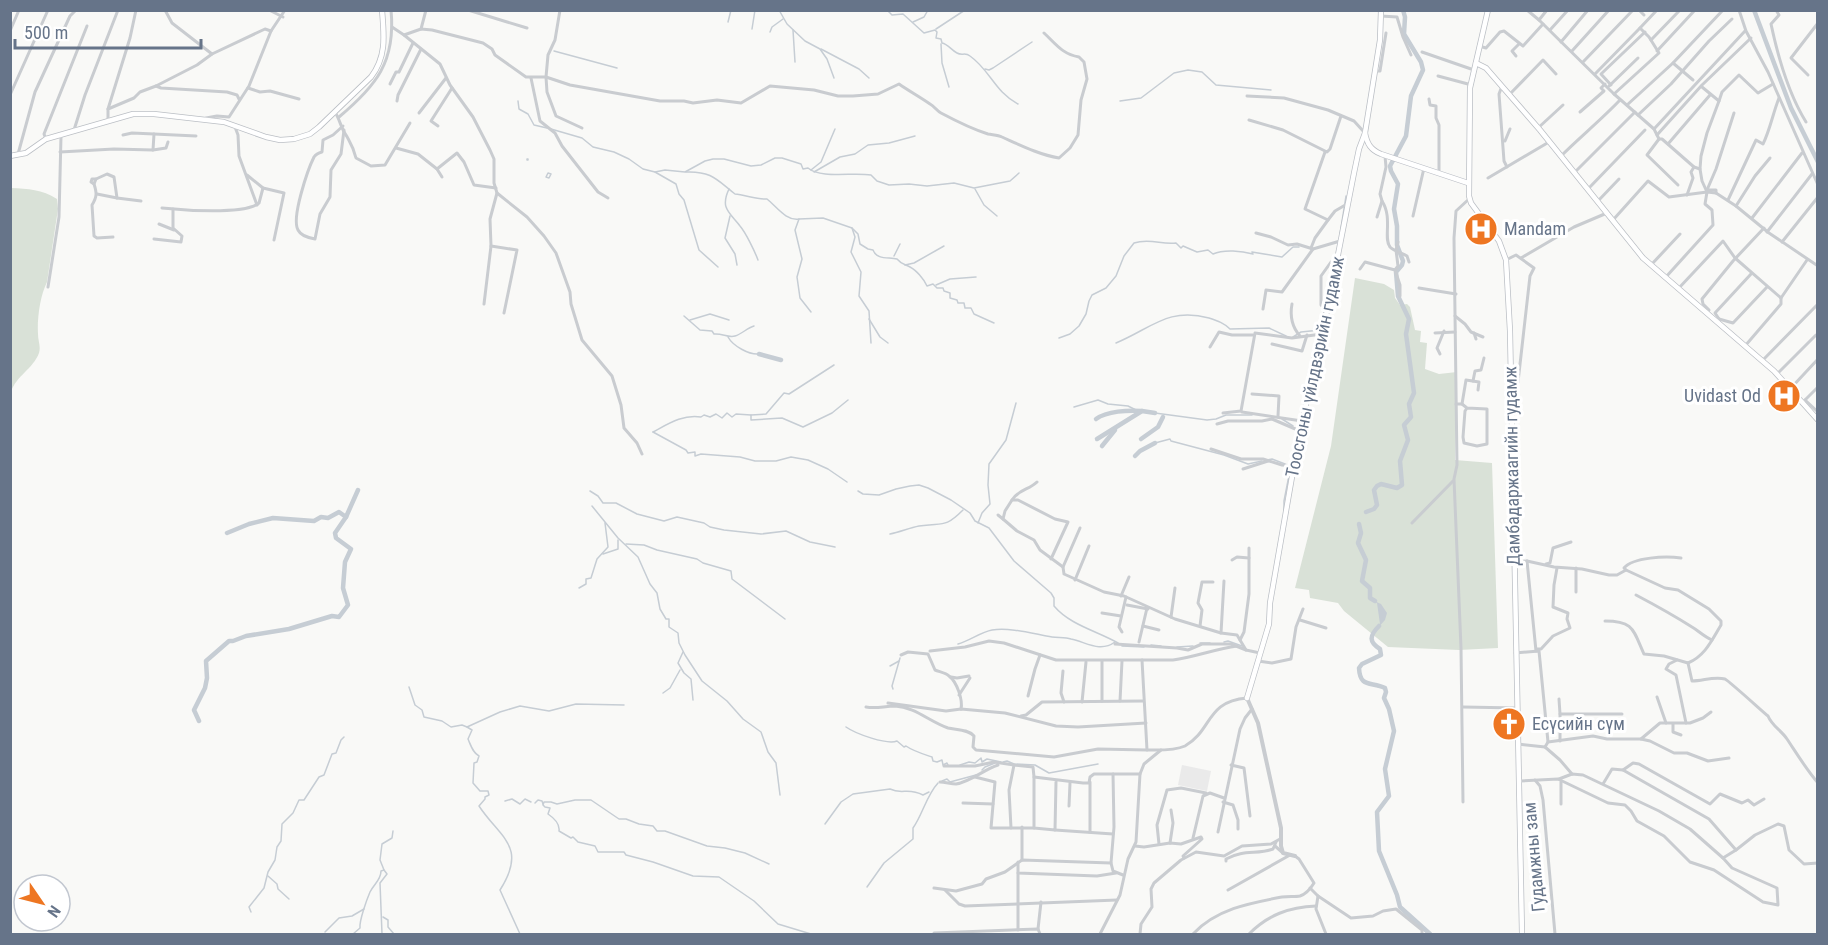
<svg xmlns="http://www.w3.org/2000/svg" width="1828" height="945" font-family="'Roboto Condensed',sans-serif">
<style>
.built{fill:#eaeaea}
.green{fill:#d9e1d7}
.water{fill:#c6cdd4}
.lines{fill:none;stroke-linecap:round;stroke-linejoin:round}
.stream{stroke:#c6cdd4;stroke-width:1.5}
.river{stroke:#c6cdd4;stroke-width:4.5}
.secondary-casing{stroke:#bbbfc5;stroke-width:6}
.minor{stroke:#c9ccd0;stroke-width:3}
.tertiary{stroke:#c9ccd0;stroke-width:4}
.secondary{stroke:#fff;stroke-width:4.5}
.labels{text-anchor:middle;stroke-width:6;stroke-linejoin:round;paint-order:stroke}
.poi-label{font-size:18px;fill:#667489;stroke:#fff;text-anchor:start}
.street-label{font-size:18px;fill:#667489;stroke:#fff}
</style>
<rect width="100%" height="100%" fill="#f9f9f7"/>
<!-- built -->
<polygon class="built" points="1182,765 1211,771 1207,791 1178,785"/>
<!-- green -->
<g class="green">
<path d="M 11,188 C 28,189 42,189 57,199 L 58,209 L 47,282 C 40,296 37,319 38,334 C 38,341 41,346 39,353 C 33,369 16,376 11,392 Z"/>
<polygon points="1355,278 1384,284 1394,290 1395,298 1400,305 1407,304 1410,307 1415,330 1421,331 1420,342 1427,343 1425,369 1439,374 1457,372 1455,460 1492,463 1498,648 1459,650 1388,647 1344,611 1338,603 1310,598 1309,590 1295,588 1331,446"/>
</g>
<!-- water -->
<polygon class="water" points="1370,599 1381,604 1387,613 1385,620 1377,629 1380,624 1377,603"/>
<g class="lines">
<!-- stream -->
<g class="stream">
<polyline points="779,10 787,24 805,41 820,49 827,59 834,78"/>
<path d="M 887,10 L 892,15 L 903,14 L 924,33 L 935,30 L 937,32 L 936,38 L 941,39 L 942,43 C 948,44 951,50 957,53 C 962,56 965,52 970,56 C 990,70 995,92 1018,104"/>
<polyline points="728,22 731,10"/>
<polyline points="913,22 924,17 928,10"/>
<polyline points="752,29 755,10"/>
<polyline points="936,29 965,10"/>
<polyline points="793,30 795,62"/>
<polyline points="770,32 772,27 783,19"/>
<polyline points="941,44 942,63 949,87"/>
<polyline points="821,49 859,69 869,78"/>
<polyline points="554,51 617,68"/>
<polyline points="985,69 989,70 993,68 1032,42"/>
<polyline points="518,101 519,109 528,114 534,125 547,128"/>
<polyline points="1120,101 1141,98 1174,73 1188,70 1202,72 1216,85 1271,90"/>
<path d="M 551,129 L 582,138 L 593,147 L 614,152 L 629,159 L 643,169 L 655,172 L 665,170 L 685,172 L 705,161 L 713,159 L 724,159 L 751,166 L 761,165 L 775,158 L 782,158 L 801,164 L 803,169 L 808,168 C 821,179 853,172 871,175 L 877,181 L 889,185 L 909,184 L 927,186 L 954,183 L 974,188 L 1010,181 L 1019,173"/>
<rect x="527" y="159" width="1" height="1"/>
<polyline points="811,170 821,162 835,129"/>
<polyline points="655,172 676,184 679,194 684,200 699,250 718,267"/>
<path d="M 686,172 C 712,171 717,180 735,194 C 745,195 759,200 767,199 C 777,207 786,221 799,219 L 795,230 L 802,259 L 797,277 L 800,298 L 811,312"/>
<polyline points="814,172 840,157 855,154 868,145 889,143 915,136"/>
<polygon points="548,173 551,174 549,178 546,177"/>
<path d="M 729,189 C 720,208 729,212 740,226 C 746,233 755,252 758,260"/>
<polyline points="975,189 984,205 997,216"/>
<polyline points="730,216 725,238 735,254 737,265"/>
<polyline points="799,219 823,218 852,228 855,237 851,252 861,272 859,296 869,311 871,343"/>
<path d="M 852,228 L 858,234 L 860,244 L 868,249 L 873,250 C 877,260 888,257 897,259 C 901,264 904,264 910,267 C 916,270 924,279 927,286 L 933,284 L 937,288 L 943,288 L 944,291 L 950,293 L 950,298 L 957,300 L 958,303 L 964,303 L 965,308 L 971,308 L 974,314 L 994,323"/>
<polyline points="1340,234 1346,196"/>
<polyline points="894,256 900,244"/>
<polyline points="905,265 914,263 944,246"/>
<polyline points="936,285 950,279 976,277"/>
<polyline points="1328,296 1331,277"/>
<path d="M 684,316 L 700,330 L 712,331 L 714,334 C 722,333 728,338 735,336 C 742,334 747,328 754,326"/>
<polyline points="869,319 880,337 888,343"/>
<polyline points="690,320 710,314 729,320"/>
<path d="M 728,337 C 733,346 749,355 759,354"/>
<polyline points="1293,337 1301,332 1320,330"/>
<path d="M 1059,338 L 1070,334 L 1079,326 L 1086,314 L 1089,301 L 1092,295 L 1106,288 L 1116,276 L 1124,256 L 1134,243 C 1150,238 1162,245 1176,243 L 1181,248 L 1183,246 L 1197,252 L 1208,250 L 1213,254 C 1224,249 1242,251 1253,254 L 1252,252 L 1282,257 L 1293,247 L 1299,247"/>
<path d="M 1116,343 C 1152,328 1168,307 1209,318 C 1218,321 1224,323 1230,329 L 1269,328 L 1286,336"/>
<polyline points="1308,386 1308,374 1326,304"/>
<polyline points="1074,407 1098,400 1108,404 1128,406 1138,411"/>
<polyline points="1155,413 1207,420 1216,419 1226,415 1252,415"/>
<polyline points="751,415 766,414 784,393 789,394 834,365"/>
<polyline points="1282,419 1293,426"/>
<path d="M 653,432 C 668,424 683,414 701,417 L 704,415 L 710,417 L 716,414 L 722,418 L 727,413 L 732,417 L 736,414 L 751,415 L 751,420 L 782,418 L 803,427 L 832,413 L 848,400"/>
<polyline points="653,432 686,450 688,453 695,452 695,456 701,454 740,457 755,461 776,461 791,457 808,460 828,469 847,482"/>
<polyline points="1155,443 1170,439 1171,441 1224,455 1248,464 1262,461"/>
<polyline points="1267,460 1272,459 1285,464"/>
<polyline points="590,491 598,496 603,503 616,503 637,514 664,521 677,517 704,523 710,527 724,530 761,534 786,531 810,542 835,547"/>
<path d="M 858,491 L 863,494 L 879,495 L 896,489 L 910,486 L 919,485 L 928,488 L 951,500 L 970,513 L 975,521 L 989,528 L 1014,561 L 1051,593 L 1054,598 L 1054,606 C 1070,625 1097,631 1118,643"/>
<polyline points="592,506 618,538 638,557 650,584 657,593 660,609 666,619 669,619 669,627 678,633 679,643 685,655 702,681 727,701 743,719 761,732 768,752 776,763 780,795"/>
<polyline points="1284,513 1284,501 1294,450"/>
<polyline points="978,523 982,513 990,504 988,485 989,464 1006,440 1016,403"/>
<path d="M 890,534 C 900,532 909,528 919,526 C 943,522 944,529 963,510"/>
<polyline points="626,544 644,545 657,550 697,559 703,563 731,571 732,579 785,619"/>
<polyline points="603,554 618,549 618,540"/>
<polyline points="579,588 586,584 586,579 591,578 597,559 608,547 605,523"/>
<polyline points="1224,642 1228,641 1242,646"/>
<polyline points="1200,643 1210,643"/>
<path d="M 958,644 C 969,641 981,632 992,630 C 1010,627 1034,634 1052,637 C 1058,638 1065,637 1071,639 C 1086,642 1100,653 1115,642"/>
<polyline points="1151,645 1161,646"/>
<polyline points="1122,646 1144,647"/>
<polyline points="1177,647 1193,646"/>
<polyline points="683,652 678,663 684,673 691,679 693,700"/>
<polyline points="890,666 899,661"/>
<polyline points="409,687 415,705 422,710 424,717 442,721 451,727 462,725 467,727 500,712 520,706 549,711 576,704 624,705"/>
<polyline points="893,689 892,686 900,658"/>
<polyline points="663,693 670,688 680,670"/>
<path d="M 467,727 L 472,730 L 468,739 C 471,746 473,753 479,756 L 477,762 L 474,763 L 473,783 L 480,791 L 488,791 L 489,795 L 485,797 L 485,799 L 479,806 C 500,838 528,846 500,890 L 520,934"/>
<path d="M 846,727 C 856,734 887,745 897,741 L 904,747 L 906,746 C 913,751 923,754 932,757 L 933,761 L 937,762 L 942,760 L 943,765 L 947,763 L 948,765"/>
<polyline points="1003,762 1007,761 1014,764 1035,765 1049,773 1098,764"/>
<polyline points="960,765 969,762 975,763 981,758 982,762 987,759 1001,762"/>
<polyline points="982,770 985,767 995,763"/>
<polyline points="942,781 947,779 950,782 976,775"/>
<polyline points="505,801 512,799 520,804 525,799 531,802"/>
<polyline points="535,803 538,800 542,801 543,804"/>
<path d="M 825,824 L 841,802 L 853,794 L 890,789 C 902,795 908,787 923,795 L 929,792"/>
<path d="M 769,864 L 745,853 L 725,848 L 707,846 L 665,831 L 657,831 L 653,826 L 639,824 L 626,819 L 619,819 L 591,800 L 575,800 L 557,804 L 551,802 L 544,802 L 543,805 L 545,807 L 550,808 L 548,814 C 554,818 560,824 559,831 L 571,838 L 573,837 L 578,842 L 595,846 L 598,852 L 624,852 L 626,855 L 653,862 L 693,876 L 719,877 L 754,901 L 778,924 L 811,934"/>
<polyline points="268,876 277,884 278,889 289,899"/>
<path d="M 867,887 L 884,863 L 913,839 L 913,828 C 923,814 926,796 938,783"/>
<polyline points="251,912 249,907 264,888 268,872 275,860 277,847 281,841 282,824 293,813 299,800 304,800 319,777 324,775 332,754 336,753 341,740 344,737"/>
<polyline points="383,917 388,920 388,927 394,934"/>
<polyline points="325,932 339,918 352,916 364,909"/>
<path d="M 353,934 L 360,928 C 359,921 367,899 370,892 C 374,884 381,880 381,871 L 384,870 L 380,860 L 382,844 L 392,838 L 393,831"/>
<polyline points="382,934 380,883 387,874 384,870"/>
</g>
<!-- river -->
<g class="river">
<polyline points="1754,10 1791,108 1818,162"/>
<polyline points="759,354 781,360"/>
<path d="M 1096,419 C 1107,411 1128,410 1142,411"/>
<polyline points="1097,439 1142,411 1155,413"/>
<polyline points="1141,439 1158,427 1163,417"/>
<polyline points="1102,446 1115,430"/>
<polyline points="1135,456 1140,451 1155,443"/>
<polyline points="1366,512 1374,509 1377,505 1374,490 1377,486 1381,484 1397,488 1402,485 1400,461 1408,440 1404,425 1411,417 1409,404 1414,393 1406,334 1409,319 1398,296 1396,272 1402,265 1403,261 1397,245 1397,226 1394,209 1398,184 1391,171 1390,166 1406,136 1411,96 1423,70 1421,62 1404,34 1405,17 1403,10"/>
<polyline points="1359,524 1361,533 1358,543 1366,560 1362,581 1370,588 1370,598 1375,601"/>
<polyline points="227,533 249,524 273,518 314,521 321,517 328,518 339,512 346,517"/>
<path d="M 1379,626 C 1369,636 1369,642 1380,649 L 1381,655 L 1362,664 L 1359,668 C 1360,689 1372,681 1385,688 L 1386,692 L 1384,698 L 1389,709 L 1394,731 L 1385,769 L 1389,796 L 1377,812 L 1379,851 L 1397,895 L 1400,907 L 1430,934"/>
<polyline points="199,721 194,710 205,688 207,678 206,661 229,641 233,641 246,636 289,629 332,616 339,617 348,605 343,588 345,562 351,549 336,538 335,533 346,517 358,490"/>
</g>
<defs>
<g id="secondary">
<path d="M 1381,10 L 1380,40 L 1365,133 C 1367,144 1371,150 1381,154 L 1468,183"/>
<polyline points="1488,10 1470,88 1469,196 1471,203 1499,241 1506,260 1510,331 1522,934"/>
<polyline points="1476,63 1486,68 1540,130 1643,258 1774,371 1818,420"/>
<path d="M 10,156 L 26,153 L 46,139 L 133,114 L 154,114 L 224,122 L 266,137 L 280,140 L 294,139 L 310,134 L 319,127 L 371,77 C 387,56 384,35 382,10"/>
<polyline points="1247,698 1269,624 1270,603 1300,431 1327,311 1354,173 1359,149 1365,133"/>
</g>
</defs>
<!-- secondary casing -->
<use href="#secondary" class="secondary-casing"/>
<!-- minor -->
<g class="minor">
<polyline points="165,10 172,23 212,54 265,29 271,31"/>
<polyline points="269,10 283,17"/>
<polyline points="468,10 527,28"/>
<polyline points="560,10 555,40 548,55 546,77 547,92 556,116 582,128"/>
<polyline points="1527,10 1539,20"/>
<polyline points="1547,10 1539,20 1614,94 1654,129 1659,139 1647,155 1678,185"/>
<polyline points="1639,10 1644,15"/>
<polyline points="1739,10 1746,31 1768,72 1818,185"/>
<path d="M 1776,10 L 1779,15 L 1771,24 C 1778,57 1788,93 1806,122"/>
<polyline points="1381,16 1397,17 1403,37 1411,55"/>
<polyline points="392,27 404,35 440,64 450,85 473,117 490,150 494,159 494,183 497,193 527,217 544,236 556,253 570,292 571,304 582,340 612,376 621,405 624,428 637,443 642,454"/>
<path d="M 421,29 L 432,30 L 483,43 L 492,49 L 495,55 L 526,77 L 546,77 L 570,85 L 660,101 L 684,101 L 693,103 L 717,100 L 741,103 L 770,86 L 814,90 L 838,96 L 853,96 L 878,94 L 899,84 C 909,91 920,97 930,104 C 934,106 937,111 941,113 C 956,121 972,129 988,134 C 993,135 998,135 1002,137 C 1020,145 1040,155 1059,158 L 1070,148 L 1078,135 L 1081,100 L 1087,79 L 1084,62 L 1079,57 C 1062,54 1056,44 1044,33"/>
<polyline points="1550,30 1568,10"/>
<polyline points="10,31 19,10"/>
<polyline points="404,35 421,29 426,10"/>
<polyline points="1651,40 1680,10"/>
<polyline points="1561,42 1588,10"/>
<polyline points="1479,46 1486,48 1500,32 1504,31 1523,46 1543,24"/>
<polyline points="1572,51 1609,10"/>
<polyline points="1657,51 1695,10"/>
<polyline points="1422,52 1474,70"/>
<polyline points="1516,56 1512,51 1519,44"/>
<polyline points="1583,62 1633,10"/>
<polyline points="1673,63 1693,80"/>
<polyline points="1375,71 1380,71 1386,33"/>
<polyline points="1595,74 1640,28"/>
<polyline points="1808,75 1791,58 1818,23"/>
<polyline points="1438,76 1468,84 1470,87"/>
<polyline points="531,78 540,121 555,133 562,146 598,192 608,198"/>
<polyline points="390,84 396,72 399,72 413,43"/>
<polyline points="1611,85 1601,74 1645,32"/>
<polyline points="156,86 161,88 227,92 237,95 239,99"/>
<polyline points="1502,86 1499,94 1504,161 1507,167"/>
<polyline points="1609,86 1638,58"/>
<polyline points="248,88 260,92 270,91 299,99"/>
<polyline points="1614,94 1659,53 1649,37 1640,28 1657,10"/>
<polyline points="10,95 48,10"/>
<polyline points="1509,95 1543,60 1556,74"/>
<polyline points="1247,96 1284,98 1328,110 1354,121 1364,132"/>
<polyline points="1429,99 1430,105 1436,106 1436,118 1439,125 1439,173"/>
<polyline points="397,101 398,95 421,49"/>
<polyline points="1719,101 1722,92 1739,75 1758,93 1773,84"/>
<polyline points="1627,105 1673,63 1723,10"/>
<polyline points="108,109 130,38 136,10"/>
<path d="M 335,112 C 340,120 341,128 346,135 C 351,144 353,146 356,158 L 371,166 L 385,165 L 410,123"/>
<polyline points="1580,112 1604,91 1601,88 1605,84"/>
<polyline points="419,113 446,78"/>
<polyline points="1638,115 1671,84 1709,41 1732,19"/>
<path d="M 339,117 C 376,86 396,62 391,10"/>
<polyline points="206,118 217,116 229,117 249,86 271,31 285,10"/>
<polyline points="1249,120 1283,130 1327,152 1330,149 1341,116"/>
<polyline points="108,121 108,109 134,98 140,92 156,86 197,65 212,54"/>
<path d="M 343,126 L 333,135 L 323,140 L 322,152 C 318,153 316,154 314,157 C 308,169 291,218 298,230 C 301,236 309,238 315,239 L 320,214 L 330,197 L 331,170 L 341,154 L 344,130"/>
<polyline points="438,126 431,121 452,88"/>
<polyline points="235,127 238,135 239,156 257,205"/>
<polyline points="1538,128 1563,105"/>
<polyline points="1654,129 1745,31"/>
<polyline points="74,130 85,95 118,10"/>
<polyline points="154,134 196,136"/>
<polyline points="1657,135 1702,85 1751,38"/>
<polyline points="46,139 44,134 87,26"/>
<polyline points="1659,139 1662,139 1694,167 1700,169"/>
<polyline points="1505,141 1510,129"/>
<polyline points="1668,144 1710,95"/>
<polyline points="396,148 418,154 437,169"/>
<polyline points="153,150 166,148 168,142"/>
<polyline points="60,152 114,149 153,150 154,134 132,133 123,135"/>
<polyline points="1325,152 1305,209 1328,220 1335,211 1347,204"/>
<polyline points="18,154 35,92 70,16 76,10"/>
<path d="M 1561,156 C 1580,137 1601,120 1620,100"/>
<polyline points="1575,172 1635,112"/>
<polyline points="247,175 263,188 284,193 274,240"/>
<polyline points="442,177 437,169 457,153 464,162 474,185 496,188"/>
<polyline points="1488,178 1549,142"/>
<polygon points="92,179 96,179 94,184 91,182"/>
<polyline points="96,179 107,174 114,177 117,198 141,201"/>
<path d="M 94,184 C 97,193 97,197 92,205 L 94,236 L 97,238 L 113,237"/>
<polyline points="1588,189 1645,130"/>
<polyline points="1716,193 1716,190 1707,190 1716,169 1734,113"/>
<polyline points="97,194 117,198"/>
<polyline points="1687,195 1693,178 1691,172 1694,167"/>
<path d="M 1728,200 L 1756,140 L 1763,144 C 1770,130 1773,113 1779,98"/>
<path d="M 1382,201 C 1393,218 1383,238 1390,247 C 1394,251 1402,253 1407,256 L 1409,262"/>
<polyline points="1598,201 1619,179"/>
<polyline points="1736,206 1755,176 1770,158"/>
<path d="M 162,208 C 181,210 245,215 259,203 L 263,188"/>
<polyline points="1413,216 1424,168"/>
<polyline points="1377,217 1382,201 1380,194 1386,167 1385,156"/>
<polyline points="1752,218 1802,153"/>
<polyline points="1613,220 1648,181 1669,197 1707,192 1716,193 1736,206 1769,233 1818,266"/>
<polyline points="159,224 174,230"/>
<polyline points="1767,232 1812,174"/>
<polyline points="1256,233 1271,237 1288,245 1297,244 1313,249 1340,241"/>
<polyline points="154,239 181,242 182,236 173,228 173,209"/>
<polyline points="1398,242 1396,250 1398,266 1395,270 1400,285 1400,296"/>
<polyline points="1782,242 1818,197"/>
<polyline points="491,246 517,250 504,313"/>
<polyline points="1311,248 1315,238 1328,220"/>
<polyline points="1521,258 1574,227 1607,213"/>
<polyline points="1506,260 1516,255 1534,268 1530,276 1518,382 1513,399"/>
<polyline points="1651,265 1680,234"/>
<polyline points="1360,269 1365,262 1395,270"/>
<polyline points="1665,278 1713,225 1712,210 1705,204 1707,192 1702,181 1700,169 1701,156 1707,133 1719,101 1702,87"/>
<polyline points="48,287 59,217 61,136"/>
<polyline points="1419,288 1456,294"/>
<polyline points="1678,289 1723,241 1735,258 1781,298 1807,260"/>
<polyline points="484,304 491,246 490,219 497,193"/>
<path d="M 1292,304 C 1290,315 1292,327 1300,336"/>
<polyline points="1263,309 1266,290 1282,292 1313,249"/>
<polyline points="1327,311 1321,305 1321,276 1331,262 1337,261"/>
<polyline points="1707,314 1709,310 1703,304 1702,299 1733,261 1764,228"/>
<polyline points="1455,316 1465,324 1471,332 1483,337"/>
<polyline points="1719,319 1715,313 1751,274"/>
<polyline points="1716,322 1719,319 1733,323 1767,287"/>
<polyline points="1435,333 1455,332"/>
<polyline points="1474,333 1476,339"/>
<polyline points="1272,344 1302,351 1307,335"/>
<polyline points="1745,346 1781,304 1781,298"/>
<polyline points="1210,347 1219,332 1232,335 1253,335"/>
<polyline points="1440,354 1437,348 1444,331"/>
<polyline points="1762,361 1818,304"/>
<polyline points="1777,374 1816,335 1818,336"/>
<polyline points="1473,381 1475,371 1481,370 1484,358"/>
<polyline points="1791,388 1818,359"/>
<polyline points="1252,394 1279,396 1278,416"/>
<polyline points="1805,400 1818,412"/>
<polyline points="1803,402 1818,387"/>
<polyline points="1456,404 1462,404 1467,408 1487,409 1487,444 1477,446 1464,443 1463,437 1465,411 1467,408"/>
<polyline points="1462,404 1466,380 1479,382 1478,390"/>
<polyline points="1242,412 1302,421"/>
<polyline points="1223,413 1241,411 1255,333 1292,338 1322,334"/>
<polyline points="1217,424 1228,421 1262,421 1272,419 1300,431"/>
<polyline points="1211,449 1241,459 1263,459 1282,465 1294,466"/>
<polyline points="1243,469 1268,461"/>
<path d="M 1012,500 C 1019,489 1029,490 1037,482"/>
<polyline points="998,515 1003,519"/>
<polyline points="1412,523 1453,481"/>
<polyline points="1249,548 1249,594 1244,632 1240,640 1246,650 1260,653"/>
<polyline points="1051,559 1068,522 1055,519 1018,500 1012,500 1005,511 1003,519 1017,531 1034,540 1040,550 1063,567 1064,574 1104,592 1124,596 1175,619 1221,633 1237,635 1240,640"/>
<polyline points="1232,560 1237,557 1249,558"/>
<path d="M 1527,561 L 1554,567 L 1582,569 L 1609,575 L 1617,575 L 1626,570 L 1665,588 L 1678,590 L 1709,609 L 1721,621 L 1721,625 C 1712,640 1705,656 1688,663"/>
<polyline points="1514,562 1527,561 1536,651"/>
<polyline points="1546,564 1550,563 1553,548 1571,542"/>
<polyline points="1063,567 1080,528"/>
<path d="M 1626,570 L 1624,568 C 1633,557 1666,556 1681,558"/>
<polyline points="1075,580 1089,546"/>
<polyline points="1576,592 1576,568"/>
<path d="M 1636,595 C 1655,605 1673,615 1692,627 C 1699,631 1703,636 1712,640"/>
<polyline points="1121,596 1129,577"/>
<polyline points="1127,605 1148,609"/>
<polyline points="1102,613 1121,616"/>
<polyline points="1171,617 1175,588"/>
<polyline points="1300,620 1326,628"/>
<path d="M 1605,621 C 1634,621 1633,630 1644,654 L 1664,656 L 1688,663"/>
<polyline points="1143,626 1159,630"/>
<polyline points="1200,626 1202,610 1198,603 1202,582 1213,582"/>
<polyline points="1122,632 1119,627 1126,597"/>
<polyline points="1221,633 1224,581"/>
<polyline points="1139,642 1147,608"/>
<polyline points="1115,644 1177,648 1188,650 1202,644 1231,644 1246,650"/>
<polyline points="1537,649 1541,649 1553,636 1570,628 1567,619 1568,613 1553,607 1554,585 1557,568"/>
<path d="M 930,651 L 965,647 L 989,641 L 1004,643 L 1056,660 L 1173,660 C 1195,657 1215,649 1237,646"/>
<polyline points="1515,653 1539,651 1548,742"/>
<path d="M 901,655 L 908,652 L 928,654 L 935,670 C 940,672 946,673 949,676 C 957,682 963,700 961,709"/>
<path d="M 1142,660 L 1147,750 C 1158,750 1174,751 1185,746 C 1212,731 1206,701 1247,698"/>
<polyline points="1677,660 1669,664 1666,669 1676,675 1686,723"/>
<polyline points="1102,661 1102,701"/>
<polyline points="1258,661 1272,663 1291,659 1296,627 1303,609"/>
<path d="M 1688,663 L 1692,681 C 1703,681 1714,676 1725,679 C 1729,681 1762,711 1768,716 C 1772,726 1781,730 1787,739 C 1797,754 1806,769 1818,783"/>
<polyline points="1063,671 1061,693 1064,702"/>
<polyline points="951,677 957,678 969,676"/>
<polyline points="959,695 970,678"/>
<polyline points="1028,696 1035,669 1040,655"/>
<polyline points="1657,697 1666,723"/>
<polyline points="1559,699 1560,714"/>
<polyline points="1120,701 1122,661"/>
<polyline points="1082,702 1086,662"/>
<polyline points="888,703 946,711 961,709 1005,713 1056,726 1078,727 1146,723"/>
<path d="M 866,707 C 877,709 884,706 895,706 C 915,707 930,722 948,728 C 956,730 968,729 974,736 L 973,747 L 976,750 L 1054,757 L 1098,749 L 1147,750"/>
<polyline points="1463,707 1517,708"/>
<polyline points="1021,716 1026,715 1042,702 1143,701"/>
<polyline points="1673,724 1673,732 1681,735"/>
<polyline points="1641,739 1660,723 1690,723 1703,718 1711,712"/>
<polyline points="1560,741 1560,714 1622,714"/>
<polyline points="1518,744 1545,747 1548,742 1593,736 1607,739 1641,739 1650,741 1674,753 1687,753 1708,761 1729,758"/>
<polyline points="1545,747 1560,760 1572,774"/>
<polyline points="1231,765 1244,768 1250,816"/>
<polyline points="944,766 975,766 994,762 1014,765"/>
<polyline points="1623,770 1633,763 1639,764 1710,804 1720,794 1742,803 1748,800 1754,805 1764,799"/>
<polyline points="1113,774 1114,827 1111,863 1113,871 1123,875"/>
<polyline points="975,777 995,782 991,828 1034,828"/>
<polyline points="1559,779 1572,774 1583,775 1659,811 1690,829 1723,858 1736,850 1709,819 1623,770 1612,769 1603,784"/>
<polyline points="1535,780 1540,786 1543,800 1555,934"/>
<polyline points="1520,781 1558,779 1608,803 1625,805 1631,811 1637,821 1664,836 1690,862 1714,870 1763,902 1778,905 1777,888 1732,868 1723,858"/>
<path d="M 940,782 C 945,782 951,784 956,784 C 970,782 983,770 998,765"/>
<polyline points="1056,782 1055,830 1034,828 1034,777 1083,783 1089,783 1090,777 1094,774 1140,774 1144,764 1161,750"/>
<polyline points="1561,782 1561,804"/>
<polyline points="1223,802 1233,805 1238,820 1238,829"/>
<polyline points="1463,802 1461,648 1454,479 1457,465 1454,238 1456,211 1469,199"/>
<polyline points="963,803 993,804"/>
<polyline points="1069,806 1070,783"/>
<polyline points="1011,828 1009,790 1014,765 1033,767 1034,777"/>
<polyline points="1055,830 1113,834"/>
<polyline points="1090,832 1090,782"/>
<polyline points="1218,832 1240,729 1245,718 1252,709"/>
<polyline points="1193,838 1203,796 1210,793 1224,798"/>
<polyline points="1170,843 1173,823 1171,810"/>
<polyline points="1159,844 1157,825 1167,790 1181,788 1206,793"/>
<polyline points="1135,846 1144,847 1170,843 1181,844 1201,837 1202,839 1183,856 1184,858"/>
<polyline points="1275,846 1283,853"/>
<polyline points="1736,850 1755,835 1778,824 1784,826 1789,850 1804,864 1818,863"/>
<polyline points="1022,860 1022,827"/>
<path d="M 1226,861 L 1226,859 C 1244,849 1257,855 1273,849 L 1276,842"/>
<polyline points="1018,862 1018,873 1097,876 1116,873"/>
<polyline points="1018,873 1018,930"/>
<polyline points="934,888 956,891 982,884 986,879 1005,872 1022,860 1111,863"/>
<polyline points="1310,888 1318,896 1351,918 1373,916 1383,911 1396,909 1422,930 1422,934"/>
<polyline points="945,890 959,904 965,906 1117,900"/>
<polyline points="1228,890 1290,855"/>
<polyline points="1318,896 1316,909 1326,934"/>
<polyline points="1038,929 1041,902"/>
<polyline points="934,933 1038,929 1040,934"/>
<polyline points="1100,934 1120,895 1128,859 1136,842 1140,774"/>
<polyline points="1140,934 1141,924 1152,907 1151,889 1154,883 1181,860 1196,852 1224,856 1242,846 1271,844 1280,839"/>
<path d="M 1193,934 C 1216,909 1250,903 1282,897 C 1288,896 1295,897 1300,896 C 1306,894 1311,888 1314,883 L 1299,859 L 1295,856"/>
<path d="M 1249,934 C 1268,915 1289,907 1316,906"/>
</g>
<!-- tertiary -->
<polyline class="tertiary" points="1247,698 1258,723 1281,828 1281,846 1283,853 1295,856"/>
<!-- secondary -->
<use href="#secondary" class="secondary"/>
</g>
<!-- icons -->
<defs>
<symbol id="hospital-disc" viewBox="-11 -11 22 22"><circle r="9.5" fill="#ee7622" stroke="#fff"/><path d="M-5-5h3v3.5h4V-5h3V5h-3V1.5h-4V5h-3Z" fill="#fff"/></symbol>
<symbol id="church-disc" viewBox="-11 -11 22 22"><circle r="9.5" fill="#ee7622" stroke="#fff"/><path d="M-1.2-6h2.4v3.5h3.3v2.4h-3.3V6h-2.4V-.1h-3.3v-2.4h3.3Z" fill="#fff"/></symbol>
</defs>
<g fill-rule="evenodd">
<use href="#hospital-disc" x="1462" y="210" width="38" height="38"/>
<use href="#hospital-disc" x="1765" y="377" width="38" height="38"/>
<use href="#church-disc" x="1490" y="705" width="38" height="38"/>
</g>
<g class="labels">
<!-- poi labels -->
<g class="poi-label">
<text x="1504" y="235">Mandam</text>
<text x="1761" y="402" text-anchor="end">Uvidast Od</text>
<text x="1532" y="730">Есүсийн сүм</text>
</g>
<!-- street labels -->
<g class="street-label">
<text transform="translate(1315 367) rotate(-78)" y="6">Тоосгоны үйлдвэрийн гудамж</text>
<text transform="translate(1512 466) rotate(-91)" y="6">Дамбадаржаагийн гудамж</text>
<text transform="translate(1534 857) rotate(-95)" y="6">Гудамжны зам</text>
</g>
</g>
<!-- border -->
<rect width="1828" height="945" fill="none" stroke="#667489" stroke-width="24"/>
<!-- north arrow -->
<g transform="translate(42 903) rotate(125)"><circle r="28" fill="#ffffff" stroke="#c2c7d0" stroke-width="1.5"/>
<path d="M0-4.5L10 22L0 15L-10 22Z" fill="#ee7622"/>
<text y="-9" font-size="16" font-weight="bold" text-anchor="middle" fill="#667489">N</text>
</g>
<!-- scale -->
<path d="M15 39v9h186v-9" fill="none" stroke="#667489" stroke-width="3"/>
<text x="24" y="39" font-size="18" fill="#667489" stroke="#ffffff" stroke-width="4.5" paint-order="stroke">500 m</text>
</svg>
